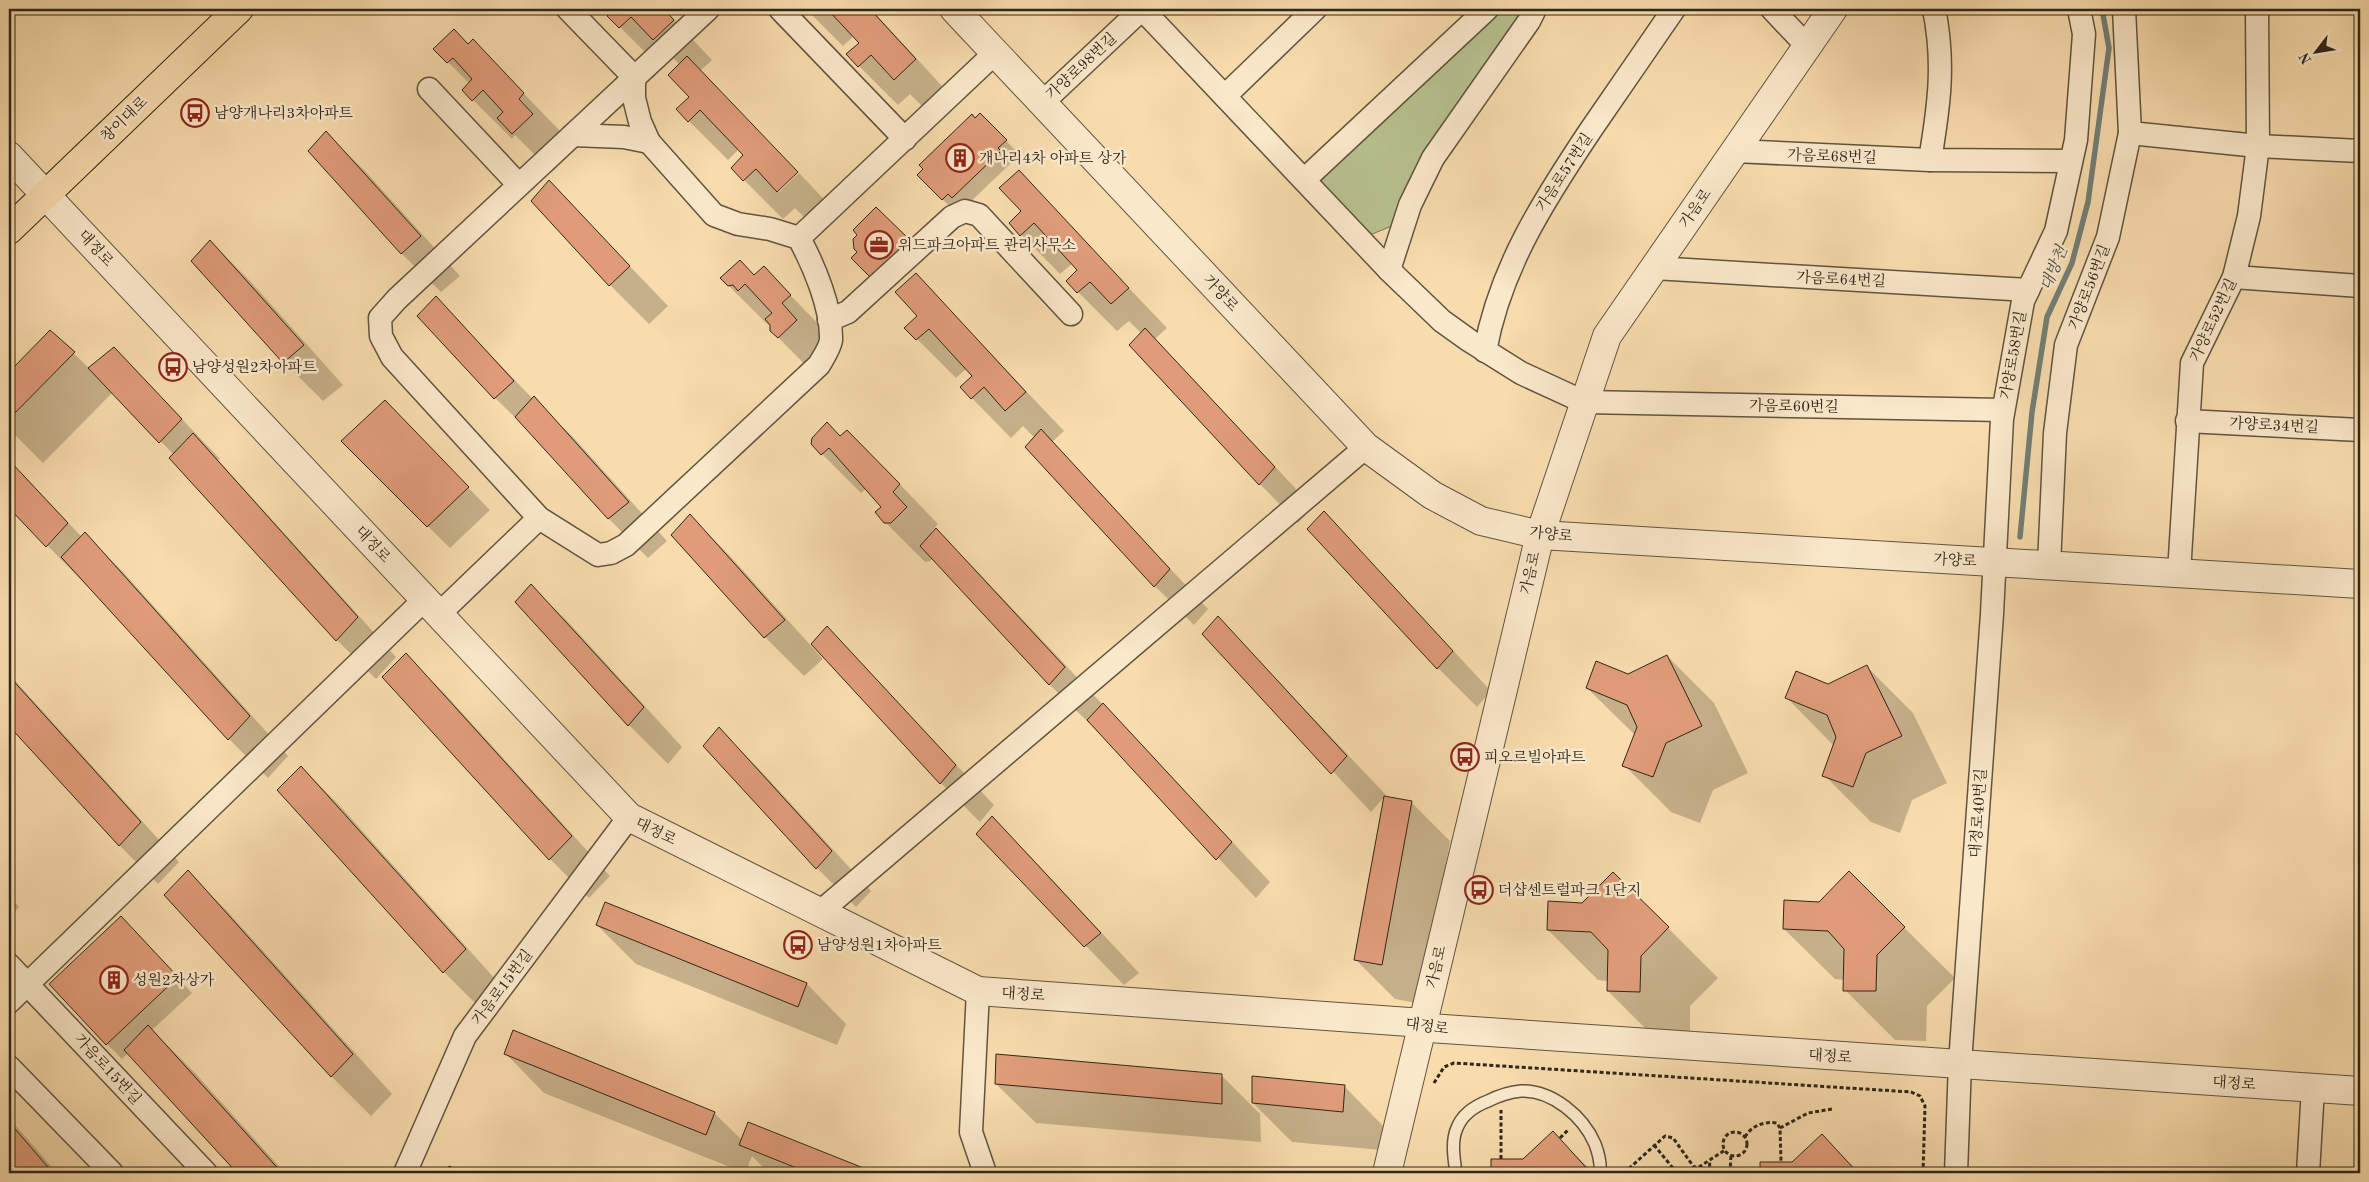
<svg xmlns="http://www.w3.org/2000/svg" width="2369" height="1182" font-family="'Old Standard TT','Noto Serif KR',serif">
<style>
.green{fill:#b7c28f;stroke:#727455}
.shadow{fill:#0003}
.lines{fill:none;stroke-linecap:round;stroke-linejoin:round}
.stream{stroke:#727f76;stroke-width:5.5}
.building{fill:#e09c79;stroke:#2e261b}
.service-casing{stroke:#605440;stroke-width:14}
.minor-casing{stroke:#605440;stroke-width:25}
.tertiary-casing{stroke:#605440;stroke-width:30}
.primary-casing{stroke:#2e261b;stroke-width:30}
.path{stroke:#2e261b;stroke-width:3;stroke-dasharray:4 2.5;stroke-linecap:butt}
.service{stroke:#fae8ca;stroke-width:11}
.minor{stroke:#fae8ca;stroke-width:22}
.tertiary{stroke:#fae8ca;stroke-width:28}
.primary{stroke:#f8dcad;stroke-width:28}
.labels{text-anchor:middle;stroke-width:5;stroke-linejoin:round;paint-order:stroke}
.street-label{font-size:15px;fill:#2e261b;stroke:#fae8ca}
.poi-label{font-size:15px;fill:#2e261b;stroke:#fae8ca;text-anchor:start}
.water-label{font-size:16px;font-style:italic;fill:#505248;stroke:#fae8ca}
</style>
<rect width="100%" height="100%" fill="#f8dcad"/>
<filter id="stains"><feTurbulence type="fractalNoise" baseFrequency=".004" numOctaves="4"/><feColorMatrix values="0 0 0 0 .2 0 0 0 0 .09 0 0 0 0 .02 0 0 0 .5 -.17"/></filter>
<radialGradient id="worn" r=".72"><stop offset=".6" stop-color="#630" stop-opacity="0"/><stop offset="1" stop-color="#630" stop-opacity=".3"/></radialGradient>
<!-- green -->
<polygon class="green" points="1487,9 1516,9 1529,21 1404,221 1360,239 1304,180"/>
<!-- shadow -->
<g class="shadow">
<polygon points="616,9 664,9 712,60 700,71 777,191 779,192 799,173 836,212 817,230 795,208 783,219 744,180 745,155 739,149 728,160 689,121 690,97 680,65 670,55 659,66 609,16"/>
<polygon points="806,9 871,9 954,99 934,118 910,94 898,105 859,66 860,43 854,36 843,46"/>
<polygon points="473,41 562,133 557,138 571,153 552,172 515,135 512,139 463,90 470,84 448,62"/>
<polygon points="980,114 1017,152 1009,160 1011,163 964,208 954,211 919,175"/>
<polygon points="326,133 365,171 460,276 441,292 401,253"/>
<polygon points="1018,172 1167,328 1155,339 1313,507 1298,523 1260,484 1142,334 1129,321 1117,331 1067,281 1079,270 1073,263 1060,274 1010,223 1023,211"/>
<polygon points="549,182 668,306 649,324 610,285"/>
<polygon points="210,241 249,280 343,385 323,401 284,362 192,261"/>
<polygon points="764,268 829,335 820,343 835,360 817,377 771,330 772,324 768,325 728,285 755,277"/>
<polygon points="916,275 1064,431 1052,442 1208,609 1194,625 1155,586 1035,438 1023,426 1011,438 961,387 974,376 967,368 956,378 906,328 918,316"/>
<polygon points="436,298 533,399 573,437 667,541 648,558 609,519 534,436 495,398"/>
<polygon points="51,332 90,369 114,348 220,459 218,460 396,657 376,679 337,640 174,455 113,392 43,463 9,429 9,373"/>
<polygon points="406,424 490,510 450,548 342,441"/>
<polygon points="841,437 886,470 938,524 931,532 933,533 936,530 975,569 1270,882 1256,898 1090,722 1089,723 1050,685 933,558 930,561 925,562 885,522 883,507 867,488 861,493 822,454"/>
<polygon points="9,461 82,537 85,534 124,573 288,756 268,778 229,739 87,583 86,585 9,506"/>
<polygon points="1324,513 1491,691 1477,707 1438,668"/>
<polygon points="690,516 729,555 823,659 804,676 765,637"/>
<polygon points="531,586 570,624 682,747 668,764 629,725 517,602"/>
<polygon points="1218,618 1386,795 1371,812 1204,634"/>
<polygon points="827,628 994,805 980,822 941,783"/>
<polygon points="406,655 445,694 610,876 589,898 550,859 384,677"/>
<polygon points="1667,656 1714,703 1748,773 1713,790 1700,823 1671,812 1624,765 1635,735 1587,688 1628,675"/>
<polygon points="1866,666 1913,713 1947,783 1912,800 1900,833 1871,822 1824,775 1833,745 1787,698 1828,685"/>
<polygon points="9,674 179,862 158,884 119,845 9,724"/>
<polygon points="719,729 758,768 871,891 856,907 817,868 705,746"/>
<polygon points="301,767 340,806 504,989 483,1011 444,972 278,790"/>
<polygon points="1411,802 1450,841 1421,1004 1395,999 1356,960"/>
<polygon points="992,818 1031,857 1139,973 1124,985 977,834"/>
<polygon points="188,872 227,911 392,1094 371,1116 332,1077 166,895"/>
<polygon points="1613,873 1718,978 1690,1006 1690,1042 1658,1041 1608,991 1608,981 1598,980 1548,930 1583,904"/>
<polygon points="1849,873 1955,978 1927,1006 1926,1041 1895,1040 1845,990 1845,980 1835,979 1784,929 1819,903"/>
<polygon points="9,895 19,907 9,918"/>
<polygon points="606,904 807,984 846,1024 837,1045 636,964 597,925"/>
<polygon points="136,932 192,993 152,1030 195,1073 285,1173 239,1173 129,1052 122,1059 107,1044"/>
<polygon points="505,1053 714,1113 742,1140 749,1123 872,1173 769,1173 752,1156 745,1173 544,1093"/>
<polygon points="1221,1075 1260,1114 1261,1142 1036,1123 996,1084"/>
<polygon points="1344,1086 1383,1126 1382,1150 1292,1142 1253,1103"/>
<polygon points="9,1120 16,1126 57,1173 10,1173"/>
<polygon points="1553,1133 1594,1173 1492,1173 1492,1161 1524,1160"/>
<polygon points="1822,1136 1860,1173 1761,1173 1761,1163 1793,1163"/>
</g>
<g class="lines">
<!-- stream -->
<polyline class="stream" points="2020,537 2032,412 2047,317 2072,263 2088,202 2109,48 2102,9"/>
</g>
<!-- building -->
<g class="building">
<polygon points="614,9 664,9 674,20 653,40 631,17 619,28 607,16"/>
<polygon points="827,9 870,9 916,59 894,80 871,55 858,67 846,54 859,43"/>
<polygon points="454,29 468,44 473,39 524,93 519,99 533,114 512,134 497,118 503,112 483,90 472,101 462,90 472,79 453,58 447,63 433,49"/>
<polygon points="687,56 798,172 777,192 756,169 743,181 731,168 743,155 700,110 688,122 676,109 689,97 668,75"/>
<polygon points="980,113 1007,140 998,148 1001,151 952,198 948,194 942,200 917,175 923,169 919,165 972,114 975,118"/>
<polygon points="326,131 421,236 401,254 308,151"/>
<polygon points="1019,170 1129,288 1111,304 1090,282 1077,293 1066,281 1077,270 1034,223 1020,236 1009,223 1021,211 999,188"/>
<polygon points="549,180 630,266 609,286 531,201"/>
<polygon points="876,207 910,240 872,279 851,258 857,252 854,249 853,239 857,235 853,230"/>
<polygon points="210,240 304,345 283,363 191,261"/>
<polygon points="740,260 754,275 764,266 791,295 782,303 797,320 778,338 770,331 770,325 765,319 772,313 745,284 738,291 733,285 728,286 720,278"/>
<polygon points="916,273 1026,392 1005,411 984,387 971,399 960,387 972,376 929,329 916,340 904,328 917,316 895,292"/>
<polygon points="436,296 514,381 494,399 417,316"/>
<polygon points="1145,328 1275,467 1259,485 1129,345"/>
<polygon points="50,330 75,352 9,419 9,372"/>
<polygon points="114,347 182,419 159,443 88,368"/>
<polygon points="534,396 629,502 608,519 515,417"/>
<polygon points="385,400 469,487 427,527 341,441"/>
<polygon points="827,422 840,436 847,430 900,484 893,492 907,507 891,523 884,523 875,512 881,507 829,448 821,455 811,444 812,438"/>
<polygon points="1041,429 1170,569 1154,587 1025,447"/>
<polygon points="193,433 358,617 336,641 169,458"/>
<polygon points="9,460 68,523 46,547 9,508"/>
<polygon points="1324,511 1453,651 1437,669 1307,529"/>
<polygon points="690,514 785,620 764,638 671,535"/>
<polygon points="936,528 1065,667 1049,685 920,546"/>
<polygon points="85,532 250,716 228,740 61,557"/>
<polygon points="531,584 644,707 628,726 515,602"/>
<polygon points="1218,616 1347,756 1331,774 1202,634"/>
<polygon points="827,626 956,765 940,784 811,644"/>
<polygon points="406,653 572,836 549,860 382,677"/>
<polygon points="1667,655 1702,726 1666,743 1653,777 1622,766 1637,727 1627,705 1586,688 1596,661 1628,674"/>
<polygon points="1867,665 1902,736 1866,753 1853,787 1822,776 1836,737 1827,715 1785,698 1796,671 1828,684"/>
<polygon points="9,676 141,822 119,846 9,726"/>
<polygon points="1103,703 1232,842 1216,860 1087,720"/>
<polygon points="719,727 832,851 816,869 703,746"/>
<polygon points="301,766 466,949 443,973 277,790"/>
<polygon points="1384,796 1412,801 1382,965 1354,960"/>
<polygon points="992,816 1101,933 1084,947 976,834"/>
<polygon points="188,870 353,1054 331,1077 164,895"/>
<polygon points="1849,871 1905,927 1877,955 1876,991 1843,991 1844,949 1828,931 1783,929 1784,900 1819,902"/>
<polygon points="1613,872 1669,927 1641,956 1640,992 1607,991 1608,950 1591,932 1547,930 1548,901 1582,903"/>
<polygon points="605,902 807,983 798,1007 596,925"/>
<polygon points="121,916 178,977 106,1045 49,984"/>
<polygon points="148,1025 282,1173 237,1173 124,1050"/>
<polygon points="513,1030 715,1112 706,1135 504,1054"/>
<polygon points="996,1054 1222,1074 1222,1104 995,1084"/>
<polygon points="1252,1076 1345,1085 1343,1112 1252,1103"/>
<polygon points="9,1122 53,1173 9,1173"/>
<polygon points="748,1122 876,1173 809,1173 739,1145"/>
<polygon points="1553,1131 1591,1173 1491,1173 1491,1159 1523,1159"/>
<polygon points="1822,1134 1858,1173 1760,1173 1760,1162 1792,1162"/>
<polygon points="449,1166 466,1173 446,1173"/>
</g>
<g class="lines">
<defs>
<path id="service" d="M 1456,1173 C 1454,1159 1451,1141 1457,1128 C 1462,1115 1475,1106 1488,1101 C 1498,1096 1509,1092 1521,1091 C 1552,1090 1583,1116 1595,1144 C 1598,1152 1601,1164 1600,1173"/>
<g id="minor">
<polyline points="780,9 905,139"/>
<polyline points="1142,9 1389,270 1442,321 1470,341 1521,373 1584,402 2003,410"/>
<polyline points="1772,9 1807,46"/>
<polyline points="429,89 519,185"/>
<polyline points="1225,96 1315,9"/>
<polyline points="1042,103 1142,9"/>
<polyline points="2130,133 2258,146 2360,151"/>
<polyline points="573,135 624,137 649,142"/>
<polyline points="1734,151 1930,160 2071,161"/>
<path d="M 1930,160 C 1939,106 1945,63 1934,9"/>
<polyline points="1304,180 1487,9"/>
<polyline points="799,238 995,53"/>
<polyline points="1654,268 2028,290"/>
<polyline points="1389,270 1410,205 1433,158 1529,21 1535,9"/>
<polyline points="2234,277 2360,286"/>
<polyline points="829,320 848,312 952,217 965,211 979,215 1071,314"/>
<path d="M 1485,351 C 1500,268 1544,200 1590,131 C 1618,90 1646,50 1674,9"/>
<polyline points="2187,421 2360,430"/>
<polyline points="539,518 392,357 381,336 380,318 397,299 708,9"/>
<polyline points="2049,565 2055,433 2066,345 2108,237 2130,133 2124,9"/>
<polyline points="2179,573 2192,363 2234,277 2249,216 2258,146 2257,9"/>
<path d="M 439,614 L 539,518 L 598,555 L 611,553 L 626,545 L 819,365 C 823,358 830,348 831,340 C 832,308 814,266 799,238 L 770,229 L 738,224 L 714,215 L 649,142 L 640,122 L 634,98 L 634,77 L 568,9"/>
<polyline points="820,912 1366,447"/>
<polyline points="9,965 206,1173"/>
<polyline points="978,991 971,1132 985,1173"/>
<polyline points="9,1002 425,599"/>
<polyline points="9,1067 112,1173"/>
<polyline points="405,1173 465,1036 629,817"/>
<polyline points="1956,1173 1960,1063 1992,614 2002,419 2023,301 2056,231 2076,140 2084,34 2079,9"/>
<polyline points="2308,1173 2313,1088"/>
</g>
<g id="tertiary">
<polyline points="954,9 1366,447 1432,495 1481,521 1540,535 2360,584"/>
<polyline points="9,156 629,817 978,991 1423,1023 1429,1028 2360,1091"/>
<polyline points="1387,1173 1540,535 1607,336 1833,9"/>
</g>
<polyline id="primary" points="9,230 239,9"/>
</defs>
<!-- service casing -->
<use href="#service" class="service-casing"/>
<!-- minor casing -->
<use href="#minor" class="minor-casing"/>
<!-- tertiary casing -->
<use href="#tertiary" class="tertiary-casing"/>
<!-- primary casing -->
<use href="#primary" class="primary-casing"/>
<!-- path -->
<g class="path">
<polyline points="1434,1083 1444,1067 1454,1063 1911,1092 1920,1096 1925,1106 1923,1173"/>
<polyline points="1780,1128 1808,1113 1832,1109"/>
<circle cx="1735" cy="1144" r="12"/>
<path d="M 1745,1137 C 1751,1126 1764,1121 1777,1123 L 1780,1128 L 1781,1161"/>
<polyline points="1560,1138 1568,1130"/>
<polyline points="1654,1145 1677,1173"/>
<polyline points="1501,1159 1501,1110"/>
<polyline points="1624,1173 1665,1136 1673,1138 1694,1167 1699,1167 1725,1150"/>
<polyline points="1687,1173 1698,1168"/>
<polyline points="1709,1173 1710,1160"/>
<polyline points="1730,1173 1731,1155"/>
</g>
<!-- service -->
<use href="#service" class="service"/>
<!-- minor -->
<use href="#minor" class="minor"/>
<!-- tertiary -->
<use href="#tertiary" class="tertiary"/>
<!-- primary -->
<use href="#primary" class="primary"/>
</g>
<!-- icons -->
<defs>
<symbol id="bus-ring" viewBox="-11 -11 22 22"><circle r="9.5" fill="#fae8ca" stroke="#8f2418" stroke-width="1.5"/><path d="M-5-6H5V4H4V6H2V4H-2V6H-4V4H-5ZM-3.5-4V0h7V-4ZM-3.5 1.2v1.5H-2V1.2ZM2 1.2v1.5H3.5V1.2Z" fill="#8f2418"/></symbol>
<symbol id="building-ring" viewBox="-11 -11 22 22"><circle r="9.5" fill="#fae8ca" stroke="#8f2418" stroke-width="1.5"/><path d="M-4-6H4V6H1V3H-1V6H-4ZM-2.5-4.3h1.7v1.8h-1.7ZM.8-4.3h1.7v1.8H.8ZM-2.5-1h1.7V.8h-1.7ZM.8-1h1.7V.8H.8Z" fill="#8f2418"/></symbol>
<symbol id="office-ring" viewBox="-11 -11 22 22"><circle r="9.5" fill="#fae8ca" stroke="#8f2418" stroke-width="1.5"/><path d="M-6-3h4V-5.5h4V-3h4V5H-6ZM-1-4.5V-3h2v-1.5ZM-6 0V1H6V0Z" fill="#8f2418"/></symbol>
</defs>
<g fill-rule="evenodd">
<use href="#bus-ring" x="179" y="97" width="32" height="32"/>
<use href="#building-ring" x="944" y="142" width="32" height="32"/>
<use href="#office-ring" x="863" y="229" width="32" height="32"/>
<use href="#bus-ring" x="157" y="351" width="32" height="32"/>
<use href="#bus-ring" x="1449" y="741" width="32" height="32"/>
<use href="#bus-ring" x="1463" y="874" width="32" height="32"/>
<use href="#bus-ring" x="782" y="929" width="32" height="32"/>
<use href="#building-ring" x="98" y="964" width="32" height="32"/>
</g>
<g class="labels">
<!-- street labels -->
<g class="street-label">
<text transform="translate(1081 66) rotate(-43)" y="5">가양로98번길</text>
<text transform="translate(124 119) rotate(-44)" y="5">창이대로</text>
<text transform="translate(1832 156) rotate(2)" y="5">가음로68번길</text>
<text transform="translate(1564 172) rotate(-57)" y="5">가음로57번길</text>
<text transform="translate(1695 208) rotate(-55)" y="5">가음로</text>
<text transform="translate(96 248) rotate(47)" y="5">대정로</text>
<text transform="translate(1841 279) rotate(3)" y="5">가음로64번길</text>
<text transform="translate(2089 287) rotate(-69)" y="5">가양로56번길</text>
<text transform="translate(1221 293) rotate(47)" y="5">가양로</text>
<text transform="translate(2213 320) rotate(-65)" y="5">가양로52번길</text>
<text transform="translate(2013 355) rotate(-80)" y="5">가양로58번길</text>
<text transform="translate(1794 406) rotate(1)" y="5">가음로60번길</text>
<text transform="translate(2274 425) rotate(3)" y="5">가양로34번길</text>
<text transform="translate(1551 534) rotate(6)" y="5">가양로</text>
<text transform="translate(373 544) rotate(47)" y="5">대정로</text>
<text transform="translate(1955 560) rotate(3)" y="5">가양로</text>
<text transform="translate(1530 573) rotate(-77)" y="5">가음로</text>
<text transform="translate(1978 813) rotate(-86)" y="5">대정로40번길</text>
<text transform="translate(656 831) rotate(26)" y="5">대정로</text>
<text transform="translate(1436 967) rotate(-77)" y="5">가음로</text>
<text transform="translate(502 987) rotate(-53)" y="5">가음로15번길</text>
<text transform="translate(1023 994) rotate(4)" y="5">대정로</text>
<text transform="translate(1427 1026) rotate(8)" y="5">대정로</text>
<text transform="translate(1830 1056) rotate(4)" y="5">대정로</text>
<text transform="translate(108 1069) rotate(47)" y="5">가음로15번길</text>
<text transform="translate(2234 1083) rotate(4)" y="5">대정로</text>
</g>
<!-- poi labels -->
<g class="poi-label">
<text x="214" y="118">남양개나리3차아파트</text>
<text x="979" y="163">개나리4차 아파트 상가</text>
<text x="898" y="250">위드파크아파트 관리사무소</text>
<text x="192" y="372">남양성원2차아파트</text>
<text x="1484" y="762">피오르빌아파트</text>
<text x="1498" y="895">더샵센트럴파크 1단지</text>
<text x="817" y="950">남양성원1차아파트</text>
<text x="133" y="985">성원2차상가</text>
</g>
<!-- water labels -->
<g class="water-label">
<text transform="translate(2053 268) rotate(-68)" y="6">대방천</text>
</g>
</g>
<!-- margin -->
<rect width="2369" height="1182" fill="none" stroke="#f8dcad" stroke-width="30"/>
<rect x="10" y="10" width="2349" height="1162" fill="none" stroke="#2e261b" stroke-width="2.5"/>
<rect x="15" y="15" width="2339" height="1152" fill="none" stroke="#2e261b"/>
<!-- north arrow -->
<g transform="translate(2316 52) rotate(239)" stroke="#fae8ca" stroke-width="4" paint-order="stroke">
<path d="M0-4L9 19L0 12L-9 19Z" fill="#2e261b"/>
<text y="-8" font-size="14" font-weight="bold" text-anchor="middle" fill="#2e261b">N</text>
</g>
<rect width="100%" height="100%" filter="url(#stains)"/>
<rect width="100%" height="100%" fill="url(#worn)"/>
</svg>
